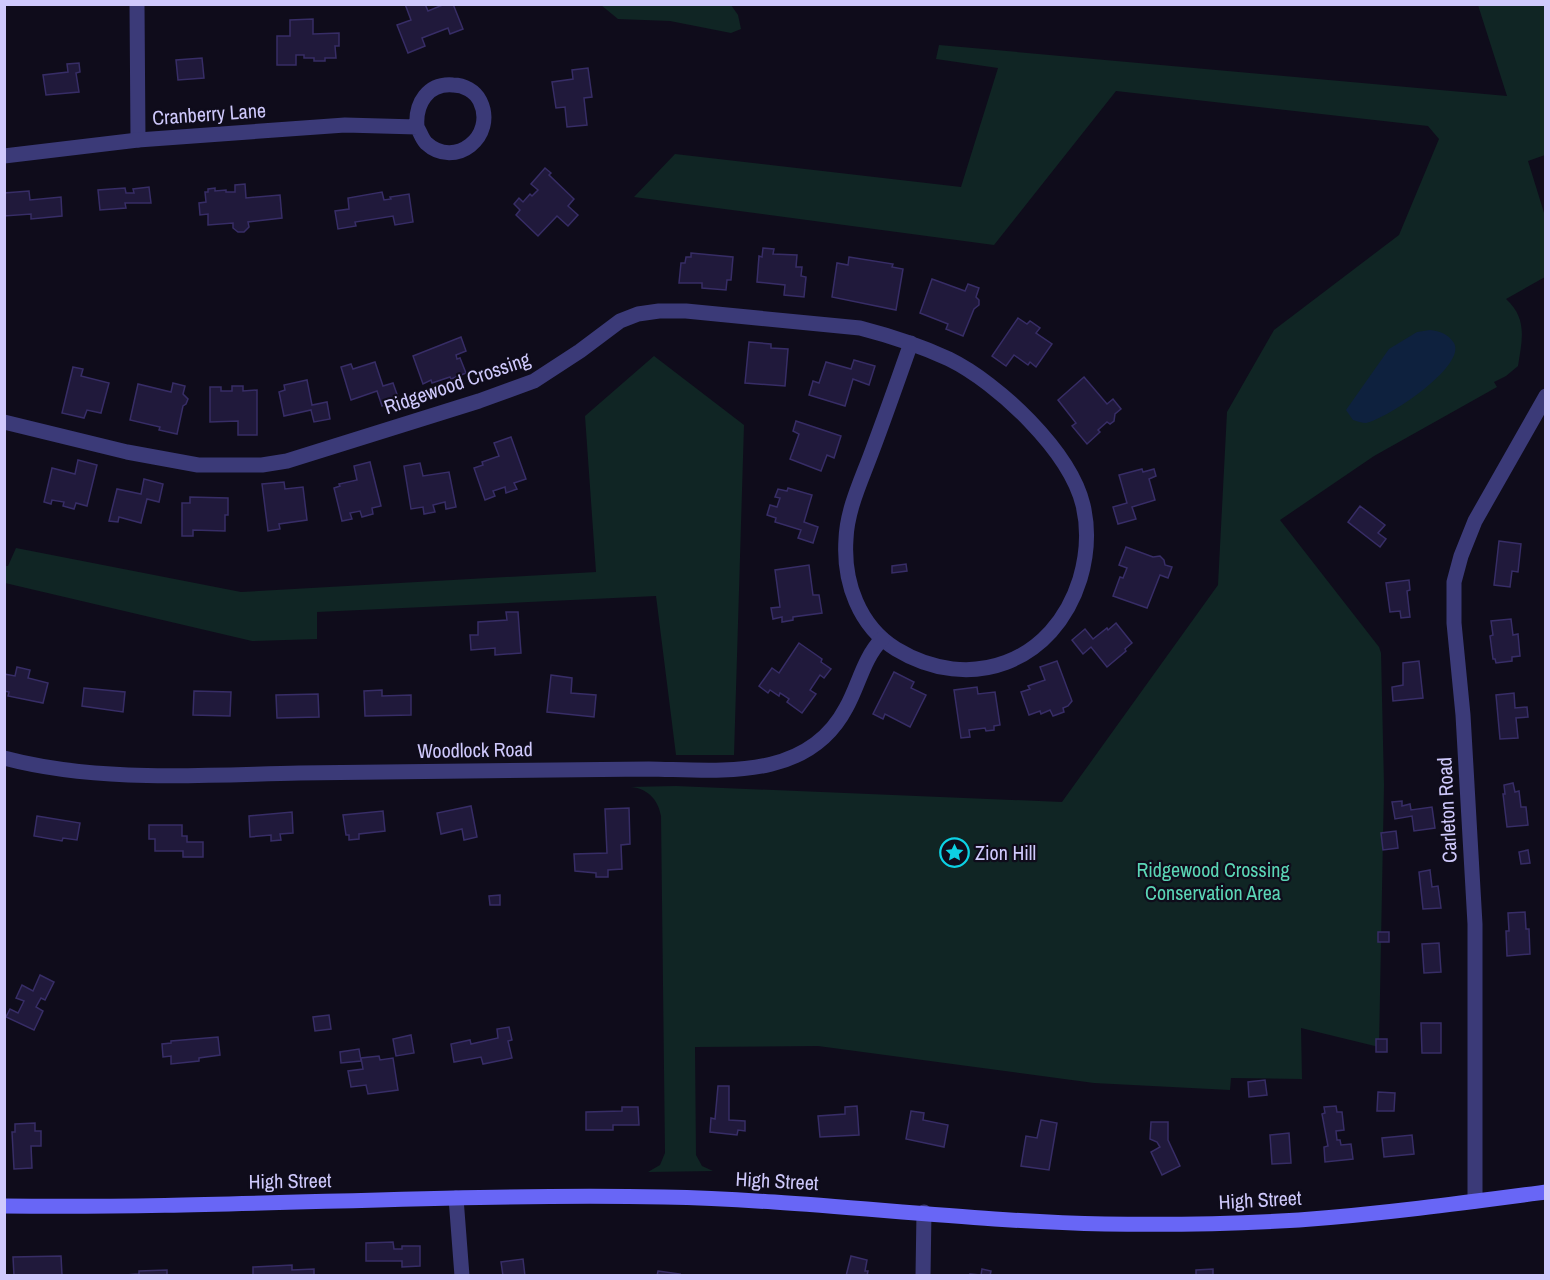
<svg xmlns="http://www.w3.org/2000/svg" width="1550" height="1280" font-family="'Archivo Narrow',sans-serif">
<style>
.green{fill:#102524}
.water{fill:#0e213e}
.building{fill:#20193b;stroke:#372d66;stroke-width:1.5}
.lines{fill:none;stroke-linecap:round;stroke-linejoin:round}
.minor{stroke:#3b3a78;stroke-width:15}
.secondary{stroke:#6866f6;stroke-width:15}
.labels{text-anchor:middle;stroke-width:4.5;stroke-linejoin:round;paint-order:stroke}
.street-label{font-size:20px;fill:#cfc9fc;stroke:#0f0c1b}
.poi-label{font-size:20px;fill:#cfc9fc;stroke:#0f0c1b;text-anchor:start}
.park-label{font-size:20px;fill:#5bd6b6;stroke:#0f0c1b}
</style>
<rect width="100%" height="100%" fill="#0f0c1b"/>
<!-- green -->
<g class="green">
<polygon points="601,5 731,5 738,15 741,29 731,33 670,21 618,19"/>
<path d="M 1478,5 L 1545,5 L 1545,155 L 1528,161 L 1545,216 L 1545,277 L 1506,299 C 1528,319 1522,340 1518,366 L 1506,376 L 1494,382 L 1497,387 L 1374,456 L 1280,520 L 1379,647 L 1381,653 L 1384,785 L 1379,1047 L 1301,1028 L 1302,1079 L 1231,1078 L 1230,1090 L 1094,1083 L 818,1046 L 695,1047 L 696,1155 L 702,1166 L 713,1171 L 648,1172 L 660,1165 L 665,1153 L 661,816 C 658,799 647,788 630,787 L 676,786 L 1062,802 L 1218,585 L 1227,412 L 1274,330 L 1399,235 L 1439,139 L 1428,126 L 1116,91 L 994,245 L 634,197 L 675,154 L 961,187 L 998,68 L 936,59 L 939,45 L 1507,96 Z"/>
<polygon points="654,356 744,425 734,755 676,755 656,596 317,612 317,639 252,641 5,583 5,566 8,566 16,548 241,592 596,572 585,416"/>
</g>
<!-- water -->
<path class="water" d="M 1430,330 C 1440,331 1448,334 1454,343 C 1467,366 1387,419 1366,423 C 1362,423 1357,421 1353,420 L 1346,410 L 1389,349 L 1417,332 Z"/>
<!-- building -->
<g class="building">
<polygon points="405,4 425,4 428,11 445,4 453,4 463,29 450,34 448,28 422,38 425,46 408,53 397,25 411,20"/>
<polygon points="313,19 313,34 339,33 339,46 335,46 336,58 325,58 325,61 314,61 314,58 304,58 304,55 296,55 296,65 277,65 277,36 290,36 290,20"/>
<polygon points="202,58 204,78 178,80 176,60"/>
<polygon points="79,63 80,72 76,73 79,92 46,95 43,75 68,72 67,64"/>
<polygon points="588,68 592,97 584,98 587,125 567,127 565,107 556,108 552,82 573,79 572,70"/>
<polygon points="545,168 551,173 549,175 574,199 568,206 578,215 568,226 557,216 538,236 516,215 520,210 514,204 519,198 523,202 530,194 532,196 538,190 531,184"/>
<polygon points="245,184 246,198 280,195 282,218 248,222 249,227 244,232 238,232 233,228 233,223 208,225 208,214 200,215 199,203 206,202 205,192 208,192 208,189 215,188 215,191 226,190 226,192 235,192 235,185"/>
<polygon points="149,187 151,203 125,203 126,208 100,210 98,190 125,188 126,193 134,193 133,189"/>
<polygon points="29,191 30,200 61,197 62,216 31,219 31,214 4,216 4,193"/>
<polygon points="382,192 384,200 391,199 390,197 409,194 413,222 395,225 393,216 355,222 356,226 338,229 335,211 349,209 348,198"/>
<polygon points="763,248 774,249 773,254 797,255 796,267 802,267 801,276 806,277 804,297 784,295 785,285 757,282 759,256 762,257"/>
<polygon points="691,253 733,257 731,280 727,280 726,290 702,288 702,283 679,283 681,263 685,263 686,257 691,257"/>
<polygon points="849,257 893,264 892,267 903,269 896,310 832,297 837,263 848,265"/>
<polygon points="932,279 965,291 968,284 979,288 976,297 979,300 979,305 974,309 963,336 946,329 948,324 920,313"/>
<polygon points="1018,318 1027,324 1030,321 1040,328 1036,333 1052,344 1036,367 1030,362 1028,365 1014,355 1006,366 992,356"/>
<polygon points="461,337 466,351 456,355 457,359 460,358 466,373 451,379 450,377 432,383 431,380 423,384 413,356"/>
<polygon points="749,342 771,344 771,348 788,349 785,386 745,383"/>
<polygon points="854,360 875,366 869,385 853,379 845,406 809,395 813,381 819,383 826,362 851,369"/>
<polygon points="375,362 383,386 393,383 399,400 382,406 377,391 351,400 341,367 351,364 353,369"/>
<polygon points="73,367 83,369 81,376 109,383 101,413 87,410 84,418 62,413"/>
<polygon points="1084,377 1107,404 1113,399 1121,409 1115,414 1114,421 1110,424 1107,422 1098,430 1100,432 1087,444 1072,426 1076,423 1058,400"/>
<polygon points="307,380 312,405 327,402 330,419 314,422 311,410 284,416 279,392 285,390 284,385"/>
<polygon points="173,383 185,386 183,394 188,399 186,404 183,406 177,434 159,430 160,427 130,420 138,384 171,392"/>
<polygon points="232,386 243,386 243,391 257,390 257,435 238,435 238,421 210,422 210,387 221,387 221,391 232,391"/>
<polygon points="796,421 841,436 834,458 827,455 821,471 790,459 799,434 793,431"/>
<polygon points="511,437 526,479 514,483 517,489 506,493 505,487 493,491 495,496 485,500 474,468 483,465 482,462 499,456 494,443"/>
<polygon points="78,460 97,465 87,506 76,503 74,509 63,506 64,502 52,500 51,504 44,502 52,468 75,474"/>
<polygon points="370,462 381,506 372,508 373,514 362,517 360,511 350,513 352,519 342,521 334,488 340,486 339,484 357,480 354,466"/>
<polygon points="420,463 423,476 449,472 456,507 446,509 445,502 433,505 435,512 424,514 423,507 411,509 404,466"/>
<polygon points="1142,469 1143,472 1154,469 1156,476 1149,479 1155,500 1132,507 1136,519 1118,524 1113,507 1127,503 1119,475"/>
<polygon points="144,479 163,484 159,502 147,499 141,523 119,517 118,522 109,521 117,489 141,494"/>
<polygon points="284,482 285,489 303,487 307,520 279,524 280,529 268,531 262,484"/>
<polygon points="788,488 812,495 804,522 818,527 813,543 798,538 801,530 775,522 776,518 767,515 770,505 777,507 780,498 775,497 778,489 787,491"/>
<polygon points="190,497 228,498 228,515 225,515 225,531 193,530 193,536 182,536 182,503 190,503"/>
<polygon points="1360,506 1385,525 1378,533 1386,539 1380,547 1348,522"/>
<polygon points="1499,541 1521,544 1518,572 1512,571 1510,587 1494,585"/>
<polygon points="1126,547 1153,557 1160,556 1164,560 1165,565 1172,567 1168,578 1160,575 1147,608 1113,596 1120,577 1123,578 1127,568 1119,565"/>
<polygon points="906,564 907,571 892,573 892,566"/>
<polygon points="809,565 813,595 819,595 822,613 793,617 793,620 782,622 782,617 773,619 771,608 780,607 775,570"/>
<polygon points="1409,580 1410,590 1407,591 1410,617 1401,618 1400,611 1390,612 1386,583"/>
<polygon points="506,612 518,612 521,653 495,655 495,648 471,650 470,635 478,635 478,622 507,620"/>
<polygon points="1511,619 1513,635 1518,634 1520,656 1512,657 1512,661 1496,663 1495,659 1493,659 1490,636 1493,635 1491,621"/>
<polygon points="1116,623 1132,643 1125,649 1126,651 1107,667 1091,647 1083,654 1072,640 1085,629 1093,639 1107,628 1108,630"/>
<polygon points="799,643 822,659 821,662 831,669 824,678 820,675 810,690 816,694 802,713 787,702 789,699 780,693 779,696 770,690 768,693 759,686 772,668 779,673"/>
<polygon points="1057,661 1072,701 1068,706 1063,708 1064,712 1053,716 1050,710 1041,714 1040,711 1029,715 1021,692 1030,689 1028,686 1045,680 1040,667"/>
<polygon points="1419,661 1423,698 1393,701 1392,687 1403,685 1403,663"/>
<polygon points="17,667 30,670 28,678 48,683 43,703 8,696 9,692 4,691 4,674 15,676"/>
<polygon points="894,672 914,682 911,688 926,695 910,727 885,714 883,719 873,714"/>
<polygon points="551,675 572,678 571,693 596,695 594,717 547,712"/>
<polygon points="977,687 978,694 995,692 1000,725 994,726 994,730 986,731 985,728 969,730 970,737 961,738 954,690"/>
<polygon points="84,688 125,692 123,712 82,706"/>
<polygon points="382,690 382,696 411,695 411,715 365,716 364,691"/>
<polygon points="194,691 231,692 230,716 193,715"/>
<polygon points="1514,693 1515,708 1527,707 1528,717 1516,718 1518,738 1500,739 1496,695"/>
<polygon points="318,694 319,717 277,718 276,695"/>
<polygon points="1513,783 1515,792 1519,791 1521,807 1526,807 1528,825 1507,827 1503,794 1505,794 1504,785"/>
<polygon points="1402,801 1402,806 1410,804 1411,810 1432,807 1435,828 1414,831 1412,816 1395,819 1392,802"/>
<polygon points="471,806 477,837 464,840 462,829 441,834 437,813"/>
<polygon points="629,808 630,844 621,845 622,869 608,870 608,877 596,877 596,873 575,871 574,854 607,853 605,809"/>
<polygon points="383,811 385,831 359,834 359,839 349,840 349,835 346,835 343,815"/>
<polygon points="292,812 293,833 280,834 281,840 271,841 271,835 250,837 249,816"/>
<polygon points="37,816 80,823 77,840 63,838 62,841 34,836"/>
<polygon points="149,825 182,825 182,836 187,836 187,842 203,842 203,857 183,857 183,851 155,851 155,839 149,839"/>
<polygon points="1396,831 1398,848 1383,850 1381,833"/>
<polygon points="1528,850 1530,863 1521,864 1519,852"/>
<polygon points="1430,870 1432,887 1438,886 1441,908 1423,909 1419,872"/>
<polygon points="500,895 500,905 490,905 489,896"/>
<polygon points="1525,912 1526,929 1529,929 1530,954 1507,956 1506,931 1509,931 1508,913"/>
<rect x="1378" y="932" width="11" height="10"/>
<polygon points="1439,943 1441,972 1424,973 1422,944"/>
<polygon points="40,975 54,982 45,1000 41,998 36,1007 43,1011 34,1030 6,1017 10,1009 18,1013 24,1001 16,998 22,985 33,991"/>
<polygon points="329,1015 331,1029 315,1031 313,1017"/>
<polygon points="1421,1023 1441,1023 1441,1053 1422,1053"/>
<polygon points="509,1027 512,1040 508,1041 512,1058 483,1064 481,1057 454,1062 451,1044 470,1040 471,1044 498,1038 497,1029"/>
<polygon points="411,1035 414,1053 396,1056 393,1039"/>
<polygon points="218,1037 220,1055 199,1058 199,1061 171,1064 171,1056 163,1057 162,1044 171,1043 171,1041"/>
<rect x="1376" y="1039" width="11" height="13"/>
<polygon points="359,1049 361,1061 341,1063 340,1052"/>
<polygon points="379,1056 380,1060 393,1058 398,1090 368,1094 366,1085 351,1087 348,1071 363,1069 361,1058"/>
<polygon points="1265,1080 1267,1095 1249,1097 1248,1082"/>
<polygon points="718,1086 729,1086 729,1120 745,1121 745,1131 738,1130 737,1135 710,1132 711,1118 715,1119"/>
<polygon points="1378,1092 1395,1093 1394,1111 1377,1111"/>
<polygon points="857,1106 859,1135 820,1137 818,1116 845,1114 845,1107"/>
<polygon points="1336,1106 1337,1112 1342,1112 1344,1130 1336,1131 1337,1140 1340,1140 1341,1145 1351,1144 1353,1159 1325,1162 1324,1147 1328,1146 1322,1114 1325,1113 1324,1107"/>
<polygon points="622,1107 638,1107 639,1125 613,1125 613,1130 586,1130 586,1112 622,1111"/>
<polygon points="911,1111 924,1113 923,1120 948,1125 944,1147 906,1139"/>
<polygon points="1041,1120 1057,1123 1049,1170 1021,1166 1026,1136 1037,1138"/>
<polygon points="1151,1122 1168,1122 1168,1140 1180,1166 1162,1175 1151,1152 1160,1147 1157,1142 1150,1139"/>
<polygon points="35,1123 35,1131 41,1131 41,1146 31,1146 32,1168 14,1169 12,1132 15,1132 15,1124"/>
<polygon points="1289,1133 1291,1163 1272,1164 1270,1135"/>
<polygon points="1412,1135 1414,1154 1384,1157 1382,1138"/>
<polygon points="393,1242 394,1249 402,1249 402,1246 420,1246 420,1266 402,1267 402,1261 366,1261 366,1243"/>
<polygon points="61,1256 62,1275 14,1276 13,1257"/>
<polygon points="851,1256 867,1260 865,1271 868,1271 867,1276 846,1276"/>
<polygon points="523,1259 525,1276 503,1276 501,1262"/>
<polygon points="292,1265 292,1270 314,1269 314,1276 253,1276 253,1267"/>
<polygon points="982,1269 991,1271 990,1276 970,1276 970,1274 981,1275"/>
<polygon points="1213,1269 1213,1276 1196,1276 1196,1270"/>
<polygon points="167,1270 167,1276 111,1276 139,1274 139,1271"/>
<polygon points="658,1271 680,1274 679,1276 657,1276"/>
</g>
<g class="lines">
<!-- minor -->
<g class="minor">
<polyline points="137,4 138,140"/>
<path d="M 4,156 L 138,140 L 345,125 L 417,127 C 415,103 428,83 453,85 C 464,85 475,91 480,101 C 497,136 455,170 426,143 C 422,139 420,132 417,127"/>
<path d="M 4,422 L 127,452 L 198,465 L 262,465 L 287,461 L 479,401 L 534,381 L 580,351 L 620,321 L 638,314 L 659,311 L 686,311 L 860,328 C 891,336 921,346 949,359 C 998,383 1070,451 1083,505 C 1089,530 1087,555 1080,579 C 1054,663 970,694 896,649 C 859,626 843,582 846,539 C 847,510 861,481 871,454 C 885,417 898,380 911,343"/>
<path d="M 4,758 C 99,783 202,775 299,773 C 415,771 532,770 649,769 C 719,770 807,782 846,708 C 859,685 863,659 882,639"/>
<polyline points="456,1198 462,1276"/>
<polyline points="1475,1201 1475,924 1463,715 1454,623 1454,582 1461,556 1475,521 1546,396"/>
<polyline points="923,1276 924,1212"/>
</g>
<!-- secondary -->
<path class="secondary" d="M 4,1206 C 224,1209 444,1193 664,1197 C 811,1200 958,1221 1105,1224 C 1170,1225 1234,1224 1299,1220 C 1381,1214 1463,1203 1546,1192"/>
</g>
<!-- icons -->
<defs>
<symbol id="sight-ring" viewBox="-11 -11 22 22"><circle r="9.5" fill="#0f0c1b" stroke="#0dd1e4" stroke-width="1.5"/><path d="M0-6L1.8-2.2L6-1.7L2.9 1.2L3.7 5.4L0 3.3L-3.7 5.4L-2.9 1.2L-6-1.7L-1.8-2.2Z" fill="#0dd1e4"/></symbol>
</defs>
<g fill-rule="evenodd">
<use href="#sight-ring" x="938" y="836" width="33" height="33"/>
</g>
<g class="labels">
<!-- street labels -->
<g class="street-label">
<text transform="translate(209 114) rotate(-4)" y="7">Cranberry Lane</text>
<text transform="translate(457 383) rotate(-19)" y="7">Ridgewood Crossing</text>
<text transform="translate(475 750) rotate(-1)" y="7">Woodlock Road</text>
<text transform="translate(1447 810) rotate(-93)" y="7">Carleton Road</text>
<text transform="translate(290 1181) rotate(-1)" y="7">High Street</text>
<text transform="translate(777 1181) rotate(3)" y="7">High Street</text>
<text transform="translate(1260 1200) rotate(-3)" y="7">High Street</text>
</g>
<!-- poi labels -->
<g class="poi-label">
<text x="975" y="860">Zion Hill</text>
</g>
<!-- park labels -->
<g class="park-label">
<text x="1213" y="877">Ridgewood Crossing<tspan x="1213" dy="23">Conservation Area</tspan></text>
</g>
</g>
<!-- border -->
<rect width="1550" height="1280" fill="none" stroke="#cfc9fc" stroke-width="12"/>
</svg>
